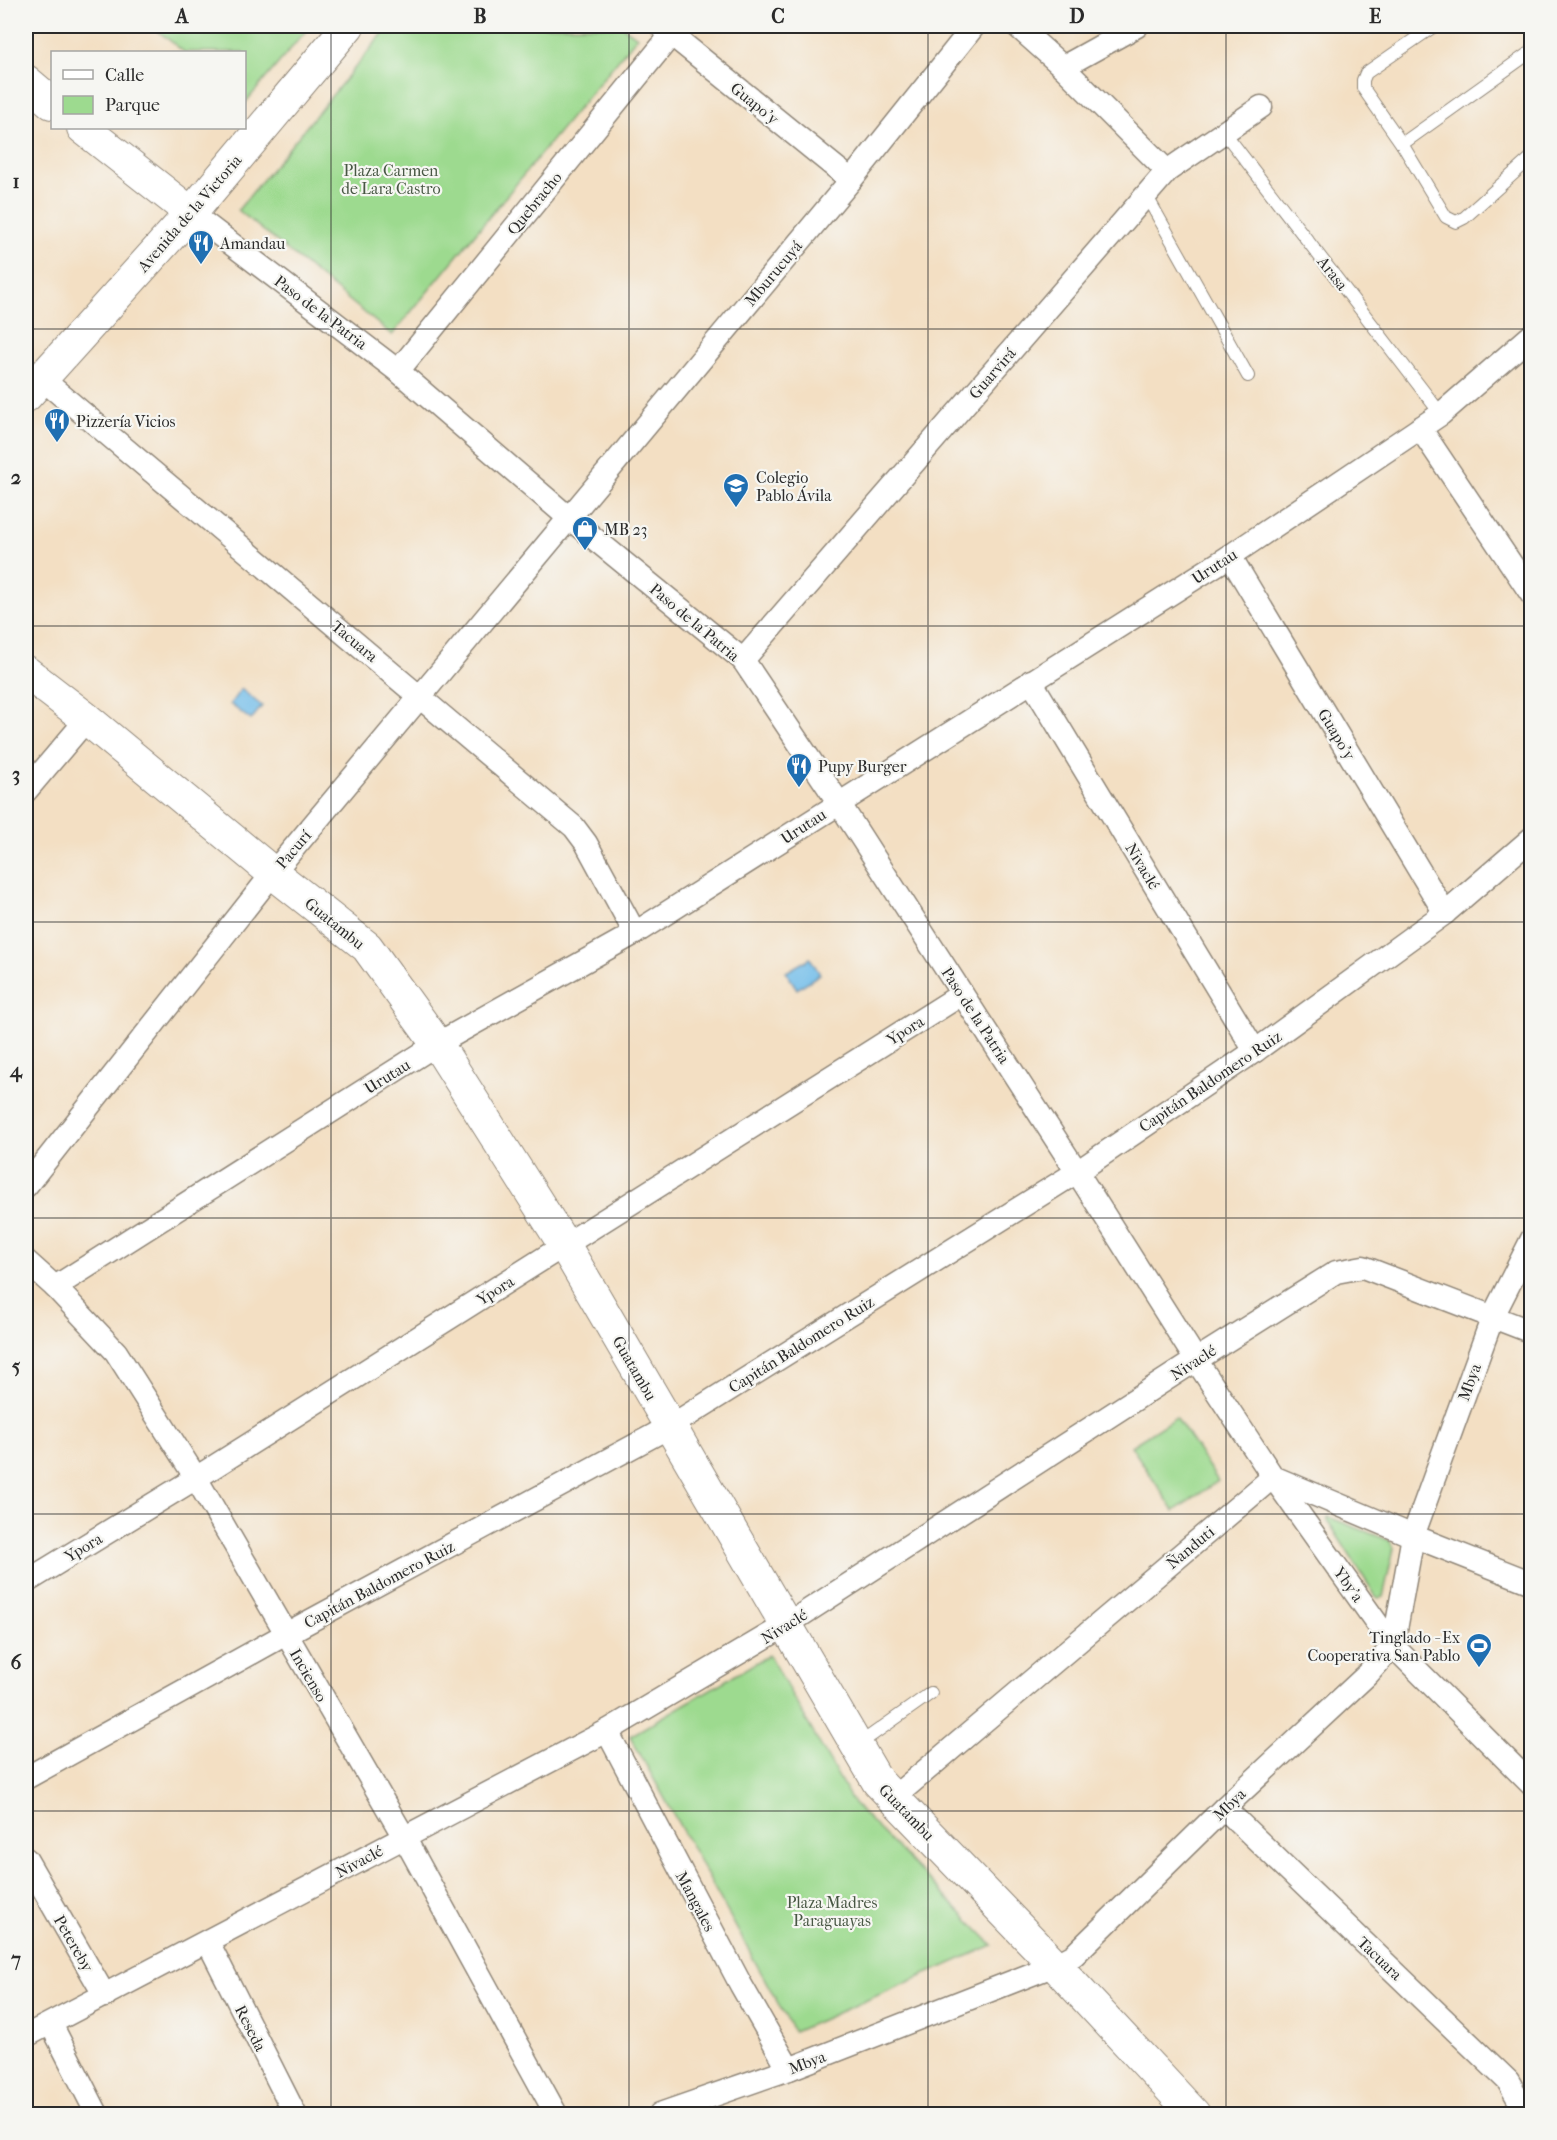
<svg xmlns="http://www.w3.org/2000/svg" width="1557" height="2140" font-family="'IM FELL French Canon',serif">
<style>
.green{fill:#9dda8f;stroke:#64825d;stroke-width:1.5}
.water{fill:#6fbce9;stroke:#4d748a;stroke-width:1.5}
.lines{fill:none;stroke-linecap:round;stroke-linejoin:round}
.lane-casing{stroke:#8f8577;stroke-width:14}
.street-casing{stroke:#8f8577;stroke-width:25}
.secondary-casing{stroke:#8f8577;stroke-width:34}
.lane{stroke:#fff;stroke-width:12}
.street{stroke:#fff;stroke-width:22}
.secondary{stroke:#fff;stroke-width:32}
.grid{fill:none;stroke:#2b2b2b;stroke-width:1.5;stroke-opacity:0.55}
.labels{text-anchor:middle;stroke-width:4.5;stroke-linejoin:round;paint-order:stroke}
.street-label{font-size:16px;fill:#2b2b2b;stroke:#f6f6f2}
.park-label{font-size:16px;fill:#485744;stroke:#f6f6f2}
.poi-label{font-size:16px;fill:#2b2b2b;stroke:#f6f6f2;text-anchor:start}
.neatline{fill:none;stroke:#2b2b2b;stroke-width:2}
.grid-label{font-size:20px;text-anchor:middle;font-weight:bold;fill:#2b2b2b}
</style>
<rect width="100%" height="100%" fill="#f6f6f2"/>
<filter id="ink" filterUnits="userSpaceOnUse"><feTurbulence type="fractalNoise" baseFrequency=".0167" numOctaves="2"/><feDisplacementMap in="SourceGraphic" scale="12" xChannelSelector="R" yChannelSelector="G"/><feConvolveMatrix kernelMatrix="1 2 1 2 8 2 1 2 1" color-interpolation-filters="sRGB"/></filter>
<filter id="wash" filterUnits="userSpaceOnUse"><feTurbulence type="fractalNoise" baseFrequency=".008" numOctaves="4" result="noise"/><feDisplacementMap in="SourceGraphic" scale="24" xChannelSelector="R" yChannelSelector="G"/><feGaussianBlur stdDeviation="1.35" result="paint"/><feColorMatrix in="noise" values="0 0 0 0 0 0 0 0 0 0 0 0 0 0 0 0 0 1.4 0 .05"/><feComposite in="paint" operator="in"/></filter>
<g filter="url(#wash)">
<rect width="100%" height="100%" fill="#f3dfc3"/>
<!-- green -->
<g class="green">
<polygon points="152,26 310,26 245,103 244,52 184,52"/>
<polygon points="389,26 622,26 637,37 392,335 238,210"/>
<polygon points="1176,1417 1218,1481 1174,1511 1131,1446"/>
<polygon points="1328,1517 1391,1541 1394,1548 1383,1597 1378,1598 1375,1595 1328,1521"/>
<polygon points="769,1655 854,1804 993,1945 794,2032 630,1736"/>
</g>
<!-- water -->
<g class="water">
<polygon points="241,689 262,706 251,720 230,704"/>
<polygon points="810,958 820,974 797,989 786,972"/>
</g>
</g>
<g filter="url(#ink)">
<g class="lines">
<defs>
<g id="lane">
<polyline points="1434,26 1366,73 1363,80 1363,88 1402,144 1446,217 1456,222 1464,218 1532,157"/>
<polyline points="1224,132 1441,414"/>
<polyline points="1402,144 1532,51"/>
<polyline points="1146,195 1248,376"/>
<polyline points="856,1743 869,1737 931,1693"/>
</g>
<g id="street">
<polyline points="661,26 851,180"/>
<polyline points="1017,26 1063,67 1167,171"/>
<polyline points="1063,67 1137,26"/>
<polyline points="191,213 398,371 569,518 743,660 839,803 1077,1172 1196,1360 1273,1477 1393,1646 1532,1785"/>
<polyline points="398,371 671,35"/>
<polyline points="41,378 574,827 586,843 635,933"/>
<polyline points="1420,428 1532,595"/>
<polyline points="1230,556 1445,913"/>
<polyline points="743,660 1167,171 1261,107"/>
<polyline points="1031,681 1255,1051"/>
<polyline points="26,791 87,719"/>
<polyline points="26,1186 273,873 851,180 974,26"/>
<polyline points="26,1261 55,1287 116,1352 196,1478 404,1837 556,2114"/>
<polyline points="55,1287 437,1044 635,933 1230,556 1441,414 1532,335"/>
<polyline points="26,1582 196,1478 962,994"/>
<polyline points="607,1731 741,1985 789,2069"/>
<polyline points="26,1778 286,1634 669,1427 1077,1172 1255,1051 1445,913 1532,838"/>
<polyline points="893,1798 1273,1477 1413,1536 1532,1583"/>
<polyline points="1224,1808 1508,2081 1527,2114"/>
<polyline points="26,1859 105,1996"/>
<polyline points="208,1942 295,2114"/>
<polyline points="51,2024 97,2114"/>
<polyline points="26,2036 607,1731 786,1625 1196,1360 1336,1272 1363,1267 1532,1332"/>
<polyline points="660,2114 789,2069 1055,1965 1074,1955 1224,1808 1368,1674 1393,1646 1413,1536 1493,1316 1532,1239"/>
</g>
<g id="secondary">
<polyline points="26,81 52,103"/>
<polyline points="83,128 191,213"/>
<polyline points="26,396 191,213 348,26"/>
<polyline points="26,672 87,719 273,873 367,947 437,1044 565,1246 878,1782 1055,1965 1194,2114"/>
</g>
</defs>
<!-- lane casing -->
<use href="#lane" class="lane-casing"/>
<!-- street casing -->
<use href="#street" class="street-casing"/>
<!-- secondary casing -->
<use href="#secondary" class="secondary-casing"/>
<!-- lane -->
<use href="#lane" class="lane"/>
<!-- street -->
<use href="#street" class="street"/>
<!-- secondary -->
<use href="#secondary" class="secondary"/>
</g>
</g>
<!-- grid -->
<path class="grid" d="M 331,26 L 331,2114M 629,26 L 629,2114M 928,26 L 928,2114M 1226,26 L 1226,2114M 26,329 L 1532,329M 26,626 L 1532,626M 26,922 L 1532,922M 26,1218 L 1532,1218M 26,1514 L 1532,1514M 26,1811 L 1532,1811"/>
<!-- icons -->
<defs>
<symbol id="restaurant-pin" viewBox="-11 -11 22 30"><path d="M0 17L-7.5 6A9.5 9.5 0 1 1 7.5 6Z" fill="#1f6fb2" stroke="#f6f6f2"/><path d="M-5-6h1v4h1v-4h1v4h1v-4h1v5L-1.5 .5V6h-2V.5L-5-1ZM5-6V6H3V1.5H1.5Q1.5-4 5-6Z" fill="#fff"/></symbol>
<symbol id="school-pin" viewBox="-11 -11 22 30"><path d="M0 17L-7.5 6A9.5 9.5 0 1 1 7.5 6Z" fill="#1f6fb2" stroke="#f6f6f2"/><path d="M0-5L7-2L0 1L-7-2ZM-4 1L0 2.5L4 1V4Q0 6-4 4Z" fill="#fff"/></symbol>
<symbol id="shop-pin" viewBox="-11 -11 22 30"><path d="M0 17L-7.5 6A9.5 9.5 0 1 1 7.5 6Z" fill="#1f6fb2" stroke="#f6f6f2"/><path d="M-5-2.5h2.3a2.7 3.5 0 0 1 5.4 0H5L5.5 6h-11ZM-1.5-2.5h3a1.5 2.3 0 0 0-3 0Z" fill="#fff"/></symbol>
<symbol id="stadium-pin" viewBox="-11 -11 22 30"><path d="M0 17L-7.5 6A9.5 9.5 0 1 1 7.5 6Z" fill="#1f6fb2" stroke="#f6f6f2"/><path d="M0-5a6.5 5 0 1 0 0 10a6.5 5 0 1 0 0-10ZM-3.5-1.8h7v3.6h-7Z" fill="#fff"/></symbol>
</defs>
<g fill-rule="evenodd">
<use href="#restaurant-pin" x="186" y="228" width="30" height="40"/>
<use href="#restaurant-pin" x="42" y="406" width="30" height="40"/>
<use href="#school-pin" x="721" y="471" width="30" height="40"/>
<use href="#shop-pin" x="570" y="514" width="30" height="40"/>
<use href="#restaurant-pin" x="784" y="751" width="30" height="40"/>
<use href="#stadium-pin" x="1464" y="1631" width="30" height="40"/>
</g>
<g class="labels">
<!-- street labels -->
<g class="street-label">
<text transform="translate(755 103) rotate(39)" y="6">Guapo'y</text>
<text transform="translate(534 203) rotate(-51)" y="6">Quebracho</text>
<text transform="translate(189 213) rotate(-49)" y="6">Avenida de la Victoria</text>
<text transform="translate(773 273) rotate(-50)" y="6">Mburucuyá</text>
<text transform="translate(1333 273) rotate(52)" y="6">Arasa</text>
<text transform="translate(321 312) rotate(37)" y="6">Paso de la Patria</text>
<text transform="translate(992 373) rotate(-49)" y="6">Guarvirá</text>
<text transform="translate(1214 566) rotate(-33)" y="6">Urutau</text>
<text transform="translate(695 622) rotate(40)" y="6">Paso de la Patria</text>
<text transform="translate(355 641) rotate(40)" y="6">Tacuara</text>
<text transform="translate(1337 734) rotate(59)" y="6">Guapo'y</text>
<text transform="translate(803 826) rotate(-33)" y="6">Urutau</text>
<text transform="translate(293 849) rotate(-50)" y="6">Pacurí</text>
<text transform="translate(1143 866) rotate(59)" y="6">Nivaclé</text>
<text transform="translate(335 923) rotate(39)" y="6">Guatambu</text>
<text transform="translate(976 1015) rotate(57)" y="6">Paso de la Patria</text>
<text transform="translate(905 1030) rotate(-32)" y="6">Ypora</text>
<text transform="translate(387 1076) rotate(-32)" y="6">Urutau</text>
<text transform="translate(1210 1081) rotate(-34)" y="6">Capitán Baldomero Ruiz</text>
<text transform="translate(495 1290) rotate(-32)" y="6">Ypora</text>
<text transform="translate(801 1344) rotate(-32)" y="6">Capitán Baldomero Ruiz</text>
<text transform="translate(1193 1362) rotate(-33)" y="6">Nivaclé</text>
<text transform="translate(635 1368) rotate(60)" y="6">Guatambu</text>
<text transform="translate(1469 1382) rotate(-70)" y="6">Mbya</text>
<text transform="translate(83 1547) rotate(-31)" y="6">Ypora</text>
<text transform="translate(1190 1547) rotate(-40)" y="6">Ñanduti</text>
<text transform="translate(379 1584) rotate(-28)" y="6">Capitán Baldomero Ruiz</text>
<text transform="translate(1349 1584) rotate(55)" y="6">Yby'a</text>
<text transform="translate(784 1626) rotate(-32)" y="6">Nivaclé</text>
<text transform="translate(309 1675) rotate(60)" y="6">Incienso</text>
<text transform="translate(1229 1804) rotate(-44)" y="6">Mbya</text>
<text transform="translate(907 1812) rotate(46)" y="6">Guatambu</text>
<text transform="translate(359 1861) rotate(-28)" y="6">Nivaclé</text>
<text transform="translate(696 1901) rotate(62)" y="6">Mangales</text>
<text transform="translate(74 1943) rotate(60)" y="6">Petereby</text>
<text transform="translate(1380 1958) rotate(44)" y="6">Tacuara</text>
<text transform="translate(251 2028) rotate(63)" y="6">Reseda</text>
<text transform="translate(807 2062) rotate(-21)" y="6">Mbya</text>
</g>
<!-- park labels -->
<g class="park-label">
<text x="391" y="176">Plaza Carmen<tspan x="391" dy="18">de Lara Castro</tspan></text>
<text x="832" y="1908">Plaza Madres<tspan x="832" dy="18">Paraguayas</tspan></text>
</g>
<!-- poi labels -->
<g class="poi-label">
<text x="220" y="249">Amandau</text>
<text x="76" y="427">Pizzería Vicios</text>
<text x="756" y="483">Colegio<tspan x="756" dy="18">Pablo Ávila</tspan></text>
<text x="604" y="535">MB 23</text>
<text x="818" y="772">Pupy Burger</text>
<text x="1460" y="1643" text-anchor="end">Tinglado - Ex<tspan x="1460" dy="18">Cooperativa San Pablo</tspan></text>
</g>
</g>
<!-- margin -->
<rect width="1557" height="2140" fill="none" stroke="#f6f6f2" stroke-width="66"/>
<!-- legend -->
<rect x="51" y="51" width="195" height="78" fill="#f6f6f2" stroke="#a5a5a2" stroke-width="1.5"/>
<rect x="63" y="70" width="30" height="9" fill="#ffffff" stroke="#a5a5a2" stroke-width="1.5"/>
<text x="105" y="81" font-size="18" fill="#2b2b2b">Calle</text>
<rect x="63" y="96" width="30" height="18" fill="#9dda8f" stroke="#a5a5a2" stroke-width="1.5"/>
<text x="105" y="111" font-size="18" fill="#2b2b2b">Parque</text>
<rect x="33" y="33" width="1491" height="2074" class="neatline"/>
<g class="grid-label">
<text x="182" y="23">A</text>
<text x="480" y="23">B</text>
<text x="778" y="23">C</text>
<text x="1077" y="23">D</text>
<text x="1375" y="23">E</text>
<text x="16" y="188">1</text>
<text x="16" y="484">2</text>
<text x="16" y="781">3</text>
<text x="16" y="1077">4</text>
<text x="16" y="1373">5</text>
<text x="16" y="1669">6</text>
<text x="16" y="1966">7</text>
</g>
</svg>
